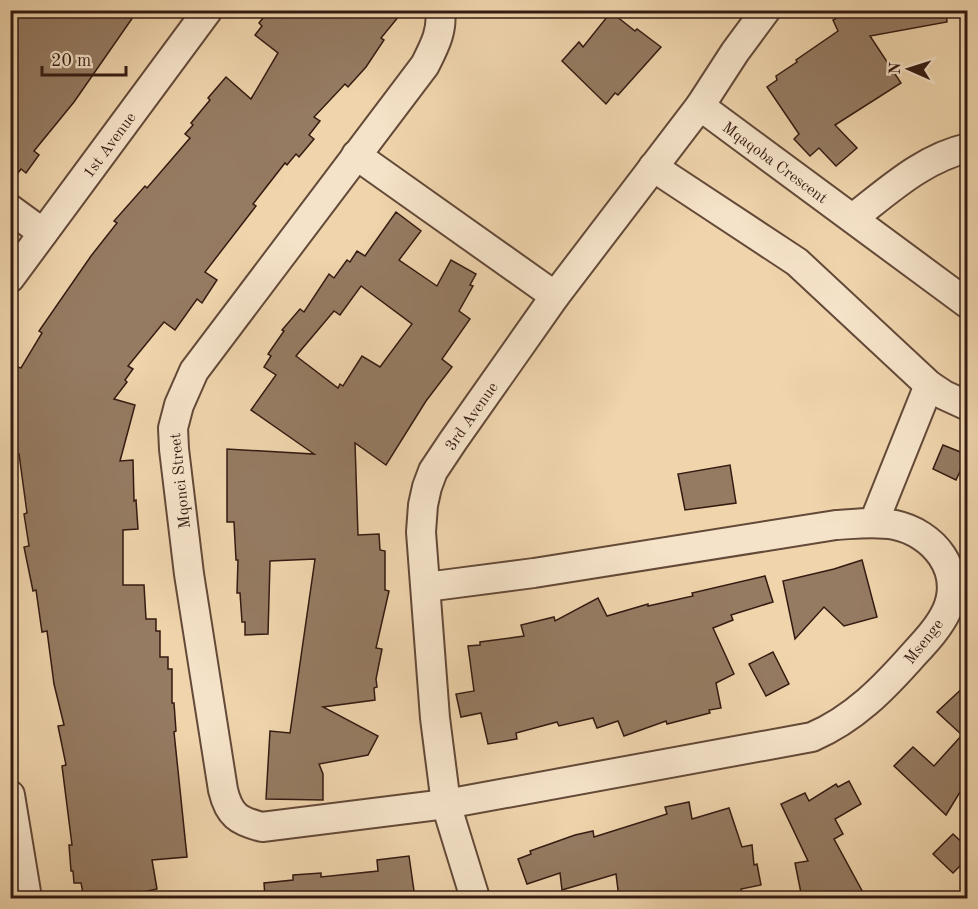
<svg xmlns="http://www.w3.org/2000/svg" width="978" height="909" font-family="'Old Standard TT',serif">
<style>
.building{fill:#957b62;stroke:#341b12;stroke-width:1.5;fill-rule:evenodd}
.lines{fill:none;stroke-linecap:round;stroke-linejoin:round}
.minor-casing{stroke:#634938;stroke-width:32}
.minor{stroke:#f5e3c9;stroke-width:28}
.labels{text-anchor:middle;stroke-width:5;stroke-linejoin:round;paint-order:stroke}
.street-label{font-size:16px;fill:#341b12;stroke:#f5e3c9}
</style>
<rect width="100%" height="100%" fill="#efd4ac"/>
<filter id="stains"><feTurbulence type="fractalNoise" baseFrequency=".00333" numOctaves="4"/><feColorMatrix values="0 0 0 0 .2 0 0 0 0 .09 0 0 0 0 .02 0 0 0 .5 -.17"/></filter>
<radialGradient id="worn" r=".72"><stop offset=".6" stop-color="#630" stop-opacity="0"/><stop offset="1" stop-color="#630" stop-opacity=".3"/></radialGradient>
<!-- building -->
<g class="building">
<polygon points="10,10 138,10 74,102 34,151 39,155 26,173 21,169 10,183"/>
<polygon points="269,10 404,10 381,38 384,40 366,67 348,87 345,84 314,117 320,121 309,135 314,139 299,157 296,154 287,165 285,163 253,204 256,206 205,272 217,280 202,303 197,299 175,330 164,322 128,366 133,369 125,380 127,382 114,399 135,405 120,461 133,460 134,501 136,500 138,529 123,530 123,585 144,585 146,619 156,619 156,631 160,631 160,657 168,657 168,669 172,669 172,703 174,703 176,731 174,732 187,857 152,860 157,889 138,893 139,898 84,898 81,883 74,883 73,871 71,871 69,845 72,845 62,766 66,765 58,726 64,725 54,684 47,631 42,632 36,590 33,591 24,547 29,546 24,514 27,513 19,454 17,454 13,420 10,419 13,366 21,368 42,333 39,331 91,256 117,223 114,221 145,186 147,188 190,138 185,134 193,125 191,123 210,100 208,98 226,77 251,99 278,53 255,35 262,26 259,23"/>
<polygon points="834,10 946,10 947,22 870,36 901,83 835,125 857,148 836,166 819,148 810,156 794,139 799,134 767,87 777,80 776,76 797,62 796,60 838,31 833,20 837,18"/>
<polygon points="611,12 635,31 637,29 661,47 618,95 615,93 606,104 562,61 579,42 583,47"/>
<path d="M 396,212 L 421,231 L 399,260 L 437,286 L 451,260 L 476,274 L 470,285 L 473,286 L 459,311 L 470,319 L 442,359 L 452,367 L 426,401 L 386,465 L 355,443 L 358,535 L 379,534 L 380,550 L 385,551 L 385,590 L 389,591 L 376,648 L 382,649 L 376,679 L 377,687 L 374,688 L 375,700 L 323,707 L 378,736 L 368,755 L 319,764 L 323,774 L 323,800 L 266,799 L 270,731 L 290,733 L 315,559 L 270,561 L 268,634 L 245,635 L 245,622 L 242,622 L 240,593 L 237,593 L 238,560 L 236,560 L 234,522 L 227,522 L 227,449 L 314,454 L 251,410 L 276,375 L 264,367 L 271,356 L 268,354 L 284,331 L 282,330 L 300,309 L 304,312 L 329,274 L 334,278 L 347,260 L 350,262 L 357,251 L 365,256 ZM 361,286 L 412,324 L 380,367 L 362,356 L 343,386 L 340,384 L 338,388 L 296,356 L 334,311 L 340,315 Z"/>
<polygon points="943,445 968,455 956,480 933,469"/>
<polygon points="730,465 736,503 685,510 678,474"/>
<polygon points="862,560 877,617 844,626 824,607 795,639 783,581 834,569"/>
<polygon points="765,576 773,602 731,615 733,620 713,628 734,674 716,683 721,708 709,710 710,713 667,724 666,721 624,736 618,721 597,728 593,718 559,726 557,722 516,733 517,739 488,744 481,713 461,717 456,694 474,691 468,646 480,645 480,642 524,636 521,625 554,617 555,621 598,598 607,616 648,604 648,606 693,596 692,593"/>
<polygon points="773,652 789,684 766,696 749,664"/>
<polygon points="968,683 968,779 946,815 894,766 913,747 934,766 962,735 937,712"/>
<polygon points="849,781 861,804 835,819 843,834 834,839 866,898 831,898 828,892 802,898 795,863 808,861 781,804 805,793 809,801 836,784 838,787"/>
<polygon points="689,802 692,819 729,808 742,847 752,845 754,865 757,864 761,885 741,889 743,898 619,898 616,874 562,890 560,873 527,884 518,859 531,854 530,851 575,835 593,831 594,837 667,814 665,807"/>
<polygon points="953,834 968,848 968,858 953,873 933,854"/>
<polygon points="409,856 415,898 265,898 264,883 293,880 293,875 321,873 321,877 378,871 377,860"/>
</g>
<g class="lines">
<defs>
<g id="minor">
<path id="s1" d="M 700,106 L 968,304"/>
<polyline points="356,155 555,296"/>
<polyline points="653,167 797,262 929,385 944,395 968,406"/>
<polyline points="10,209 43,233"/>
<path d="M 853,218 C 888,191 923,158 968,148"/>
<path id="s2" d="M 10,278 L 208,10"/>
<polyline points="874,522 929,385"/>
<path d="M 426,587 L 534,573 L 836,525 C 855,524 875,521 895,525 C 933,533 964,570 947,610 C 940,626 926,641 914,654 C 884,688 854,719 812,737 L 446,804 L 262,827 C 238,821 229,815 223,790 L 189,574 L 174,449 L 173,428 L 179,405 L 194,371 L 425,65 C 434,47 443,31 440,10"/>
<polyline points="10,795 27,898"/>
<path id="s3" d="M 475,898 L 446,804 L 435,718 L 421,532 L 423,505 L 427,487 L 433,471 L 453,441 L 555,296 L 700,106 L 735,52 L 766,10"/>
</g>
</defs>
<!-- minor casing -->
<use href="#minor" class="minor-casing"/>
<!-- minor -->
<use href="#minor" class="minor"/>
</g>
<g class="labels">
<!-- street labels -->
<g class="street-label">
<text dy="6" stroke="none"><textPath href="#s2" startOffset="166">1st Avenue</textPath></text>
<text dy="6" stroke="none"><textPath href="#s1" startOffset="94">Mqaqoba Crescent</textPath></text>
<text dy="6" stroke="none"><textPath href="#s3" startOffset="501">3rd Avenue</textPath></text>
<text transform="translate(179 481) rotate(-96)" y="6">Mqonci Street</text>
<text transform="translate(923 641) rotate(-52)" y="6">Msenge</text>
</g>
</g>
<!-- margin -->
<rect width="978" height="909" fill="none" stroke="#efd4ac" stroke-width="36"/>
<rect x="12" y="12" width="954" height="885" fill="none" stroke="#341b12" stroke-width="3"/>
<rect x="18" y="18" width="942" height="873" fill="none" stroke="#341b12" stroke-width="1.5"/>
<!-- north arrow -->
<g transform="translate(909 69) rotate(273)" stroke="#f5e3c9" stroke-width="4.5" paint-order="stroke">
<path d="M0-4.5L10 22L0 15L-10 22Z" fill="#341b12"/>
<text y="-9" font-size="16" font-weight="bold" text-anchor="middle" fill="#341b12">N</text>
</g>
<!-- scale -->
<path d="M42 66v9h84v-9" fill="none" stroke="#341b12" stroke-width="3"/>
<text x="51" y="66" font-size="18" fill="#341b12" stroke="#f5e3c9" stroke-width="4.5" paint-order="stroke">20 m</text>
<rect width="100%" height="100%" filter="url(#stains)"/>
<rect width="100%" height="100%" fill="url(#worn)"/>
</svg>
